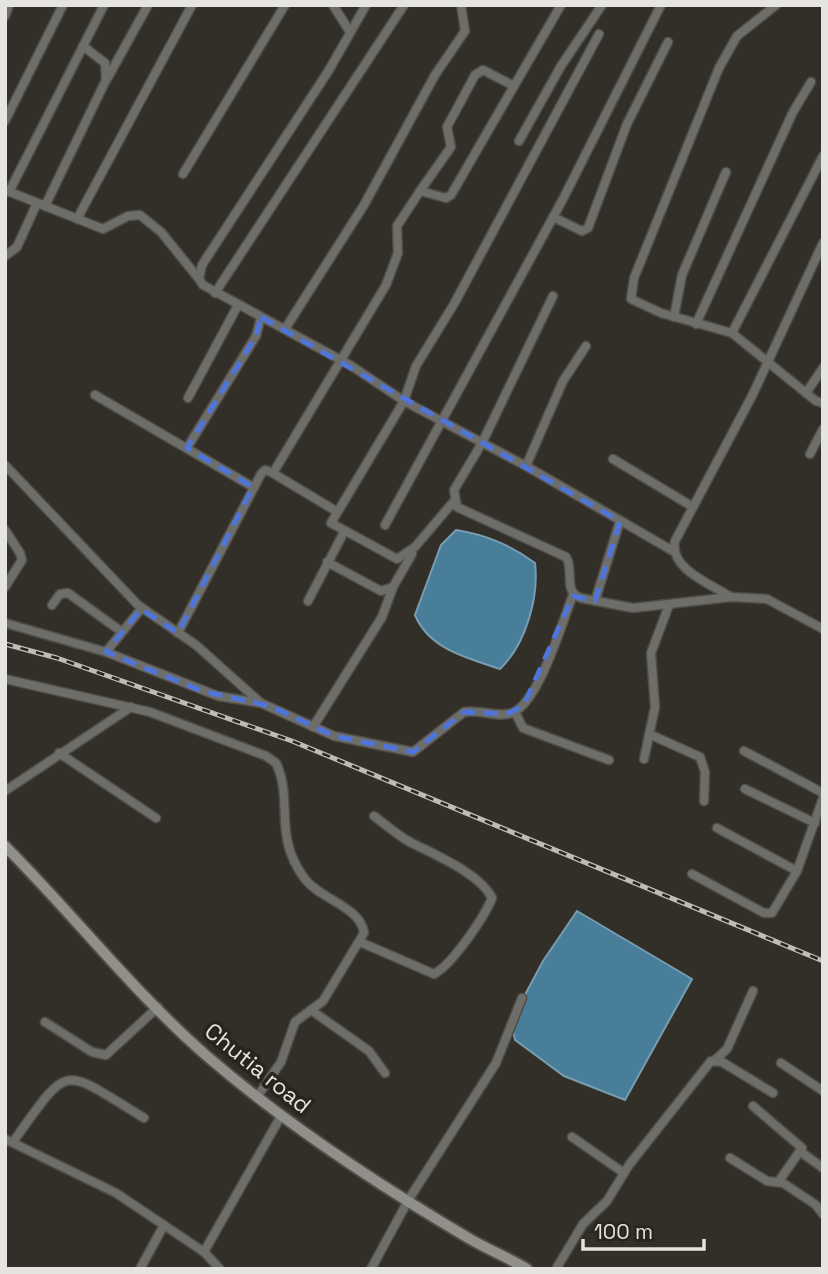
<svg xmlns="http://www.w3.org/2000/svg" width="828" height="1274" font-family="'Space Grotesk',sans-serif">
<style>
.water{fill:#497e9b;stroke:#789db0;stroke-width:2}
.lines{fill:none;stroke-linecap:round;stroke-linejoin:round}
.street-casing{stroke:#4e4c45;stroke-width:11}
.secondary-casing{stroke:#4e4c45;stroke-width:14}
.street{stroke:#6d6d69;stroke-width:8}
.secondary{stroke:#918f89;stroke-width:10}
.rail-casing{stroke:#bebcb7;stroke-width:5}
.rail{stroke:#27251e;stroke-width:2.5;stroke-dasharray:8;stroke-linecap:butt}
.marked{fill:none;stroke:#4f74da;stroke-width:5;stroke-dasharray:14 9;stroke-linejoin:round}
.labels{text-anchor:middle;stroke-width:7;stroke-linejoin:round;paint-order:stroke}
.street-label{font-size:23px;fill:#e6e4e0;stroke:#27251e}
</style>
<rect width="100%" height="100%" fill="#312f27"/>
<!-- water -->
<g class="water">
<path d="M 456,530 C 487,535 510,545 535,563 C 539,597 526,644 500,669 C 467,658 429,649 415,615 L 441,545 Z"/>
<polygon points="577,911 692,979 625,1100 564,1076 515,1040 511,1021 543,961"/>
</g>
<g class="lines">
<defs>
<g id="street">
<polyline points="333,5 350,32"/>
<polyline points="366,5 329,70 202,265 199,279 203,285 350,365 404,401 526,466 673,551"/>
<polyline points="776,5 737,36 719,68 634,278 631,299 661,313 732,333 816,401 823,403"/>
<polyline points="5,16 9,5"/>
<polyline points="107,79 148,5"/>
<polyline points="5,121 63,5"/>
<polyline points="519,141 561,66 602,5"/>
<polyline points="183,174 285,5"/>
<polyline points="5,190 103,229 128,216 140,215 161,232 199,279"/>
<polyline points="420,191 451,147 447,127 475,75 483,70 512,85"/>
<polyline points="9,192 104,5"/>
<polyline points="45,206 106,80 105,63 83,46"/>
<polyline points="553,217 582,231 588,228 627,124 668,42"/>
<polyline points="77,219 192,5"/>
<polyline points="5,256 17,247 37,203"/>
<polyline points="215,293 404,5"/>
<path d="M 553,296 L 482,443 L 454,490 L 457,507 L 566,557 C 575,571 562,591 581,598 L 633,608 L 731,597 L 767,599 L 823,629"/>
<polyline points="674,317 682,275 726,172"/>
<polyline points="696,324 793,112 811,82"/>
<polyline points="285,329 364,205 435,75 465,31 461,5"/>
<polyline points="732,333 823,156"/>
<polyline points="806,393 823,368"/>
<polyline points="95,395 253,487"/>
<polyline points="188,398 238,305"/>
<polyline points="187,448 256,336 261,317"/>
<polyline points="810,454 823,429"/>
<polyline points="613,459 693,507"/>
<polyline points="5,465 138,605 196,645 261,703"/>
<polyline points="526,466 563,381 586,346"/>
<polyline points="273,473 386,285 398,253 397,226 420,191 446,198 451,195 561,5"/>
<polyline points="454,501 415,547 397,559 331,523 404,401 416,366 454,304 599,34"/>
<polyline points="385,525 563,199 661,5"/>
<polyline points="5,530 20,553 22,560 5,587"/>
<polyline points="327,562 381,591 393,587 412,554"/>
<path d="M 731,597 C 711,584 669,569 675,541 L 752,396 L 823,243"/>
<polyline points="308,601 344,532"/>
<polyline points="595,601 620,521"/>
<polyline points="52,605 60,594 68,593 122,632"/>
<path d="M 5,623 L 106,652 L 218,696 L 261,703 L 334,736 L 413,752 L 464,712 C 479,709 498,718 512,713 C 539,703 562,622 573,595"/>
<polyline points="178,633 261,474 265,470 271,472 336,511"/>
<polyline points="106,652 141,609"/>
<path d="M 5,679 L 150,712 L 266,756 L 276,763 C 294,800 272,836 305,879 C 320,899 361,907 364,933 L 323,1001 L 295,1022 L 281,1062 L 257,1097"/>
<polyline points="515,712 523,728 609,760"/>
<polyline points="313,727 382,617 393,587"/>
<polyline points="649,734 700,757 705,772 704,801"/>
<polyline points="744,751 823,793"/>
<polyline points="59,753 156,818"/>
<polyline points="644,759 655,707 651,653 669,605"/>
<polyline points="745,789 815,823"/>
<polyline points="5,791 131,707"/>
<polyline points="717,828 797,871"/>
<polyline points="692,874 764,913 772,913 797,871 823,798"/>
<path d="M 360,942 L 434,974 C 452,965 485,916 492,898 C 480,873 433,854 410,842 C 397,835 385,824 374,816"/>
<polyline points="311,1010 369,1051 385,1073"/>
<polyline points="45,1022 92,1052 106,1055 158,1007"/>
<polyline points="715,1060 727,1049 753,991"/>
<polyline points="781,1063 823,1091"/>
<polyline points="753,1106 802,1148 779,1181"/>
<polyline points="572,1137 624,1173"/>
<polyline points="5,1139 116,1193 204,1252"/>
<path d="M 13,1142 C 71,1061 60,1067 144,1118"/>
<polyline points="801,1152 823,1168"/>
<polyline points="730,1158 767,1181 783,1183 816,1205 823,1214"/>
<polyline points="140,1269 164,1225"/>
<polyline points="220,1269 204,1252 281,1116"/>
<polyline points="371,1269 409,1199 496,1063 522,998"/>
<polyline points="556,1269 583,1224 607,1201 629,1165 711,1061 722,1062 773,1093"/>
</g>
<path id="secondary" d="M 5,846 C 74,915 135,994 208,1057 C 288,1126 380,1186 470,1239 C 489,1250 509,1258 527,1269"/>
</defs>
<!-- street casing -->
<use href="#street" class="street-casing"/>
<!-- secondary casing -->
<use href="#secondary" class="secondary-casing"/>
<!-- street -->
<use href="#street" class="street"/>
<!-- secondary -->
<use href="#secondary" class="secondary"/>
<defs>
<polyline id="rail" points="5,644 57,658 292,741 823,961"/>
</defs>
<!-- rail casing -->
<use href="#rail" class="rail-casing"/>
<!-- rail -->
<use href="#rail" class="rail"/>
</g>
<!-- marked area -->
<path class="marked" d="M 261,317 L 620,521 L 595,601 L 573,596 L 524,705 L 507,714 L 464,712 L 413,752 L 334,736 L 270,706 L 202,691 L 106,652 L 141,609 L 178,633 L 253,487 L 187,448 L 256,336 Z"/>
<g class="labels">
<!-- street labels -->
<g class="street-label">
<text transform="translate(258 1068) rotate(39)" y="8">Chutia road</text>
</g>
</g>
<!-- border -->
<rect width="828" height="1274" fill="none" stroke="#e6e4e0" stroke-width="14"/>
<!-- scale -->
<path d="M583 1239v10h121v-10" fill="none" stroke="#e6e4e0" stroke-width="3.5"/>
<text x="594" y="1239" font-size="21" fill="#e6e4e0" stroke="#27251e" stroke-width="5" paint-order="stroke">100 m</text>
</svg>
